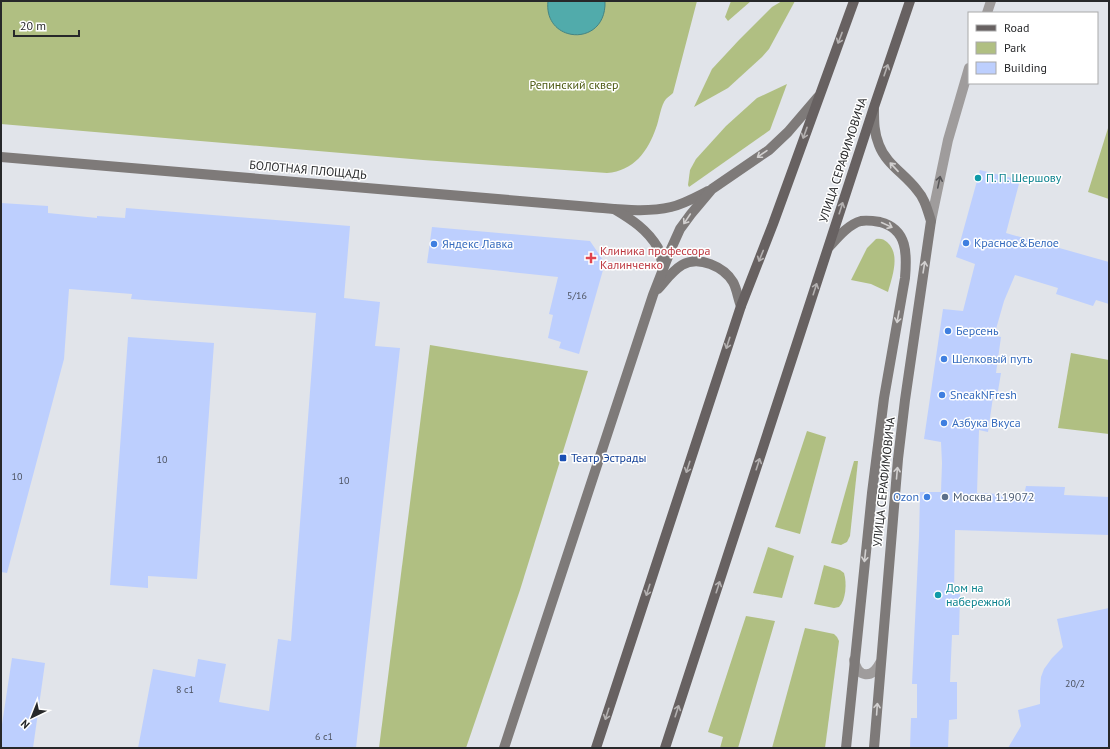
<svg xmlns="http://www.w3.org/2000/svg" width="1110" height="749" font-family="'PT Sans',sans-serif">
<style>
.green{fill:#b0bf82}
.water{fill:#51abab;stroke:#448484}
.building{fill:#bdcffe}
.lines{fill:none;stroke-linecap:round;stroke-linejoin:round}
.street{stroke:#9f9c9c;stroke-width:10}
.secondary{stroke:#7e7a79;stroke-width:10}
.primary{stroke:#676161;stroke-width:10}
.oneway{stroke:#b3b0b0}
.oneway2{stroke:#d2d0d0}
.oneway3{stroke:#575658}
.culture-dot{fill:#0f9aa8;stroke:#fff;stroke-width:1.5}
.shop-dot{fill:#3f7fe0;stroke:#fff;stroke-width:1.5}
.health-dot{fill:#e0444e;stroke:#fff;stroke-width:1.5}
.transit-dot{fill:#1a4fb4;stroke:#fff;stroke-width:1.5}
.service-dot{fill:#5c6f8a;stroke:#fff;stroke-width:1.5}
.labels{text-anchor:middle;stroke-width:3;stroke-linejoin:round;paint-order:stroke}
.number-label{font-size:10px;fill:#4c525f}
.park-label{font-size:12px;fill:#4e5b15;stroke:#fff}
.street-label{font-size:12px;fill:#27282a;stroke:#fff}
.culture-label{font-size:12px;fill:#0d838f;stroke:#fff;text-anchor:start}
.shop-label{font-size:12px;fill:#366cbe;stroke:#fff;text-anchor:start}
.health-label{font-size:12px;fill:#be3a42;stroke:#fff;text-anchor:start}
.transit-label{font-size:12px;fill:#164399;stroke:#fff;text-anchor:start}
.service-label{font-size:12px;fill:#4e5e75;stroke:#fff;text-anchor:start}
</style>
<rect width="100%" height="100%" fill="#e1e4ea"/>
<!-- green -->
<g class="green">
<path d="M 1,1 L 697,1 L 673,93 C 671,95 668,97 666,99 C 661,104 659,121 656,128 C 648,151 634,171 607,173 L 423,160 L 1,124 Z"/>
<polygon points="731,1 751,1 728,21 725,17"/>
<polygon points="782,1 795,1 769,49 762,57 728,88 694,107 712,69 739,40 772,7"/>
<polygon points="787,84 770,130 689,187 688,185 690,170 696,159 726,126 757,98"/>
<polygon points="1109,125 1109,199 1088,192"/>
<path d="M 876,239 C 880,238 884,239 887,242 C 901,254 892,277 888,292 L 871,284 L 851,280 L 867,248 Z"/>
<polygon points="430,345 588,371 520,590 466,748 379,748"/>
<polygon points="1071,353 1109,360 1109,434 1058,428"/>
<polygon points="807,431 826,437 800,534 775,527"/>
<polygon points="854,461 858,461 850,536 847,542 841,545 831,543"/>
<polygon points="768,547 794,556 782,598 753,593"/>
<path d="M 824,565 L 840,570 L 844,573 C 847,583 846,600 839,607 L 834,608 L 814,604 Z"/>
<polygon points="746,616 775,621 738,748 720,748 723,737 708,732"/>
<polygon points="805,628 834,634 837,637 839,641 825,748 772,748"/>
</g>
<!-- water -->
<path class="water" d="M 548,1 L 605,1 C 607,48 543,44 548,1 Z"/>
<!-- building -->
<g class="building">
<polygon points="980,170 1020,180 1006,233 1109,262 1109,304 1096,300 1093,306 1056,294 1058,288 1015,275 1004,301 994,336 1001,337 996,373 1001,373 997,397 993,397 988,432 979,430 977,493 1024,495 1026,486 1065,487 1064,495 1109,497 1109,535 955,530 954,594 960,594 959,635 952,635 950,682 957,682 957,719 949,720 948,748 910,748 911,718 917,718 917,684 912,684 919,537 920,492 941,492 942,463 941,442 924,439 943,309 963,311 975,264 956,257"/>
<polygon points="1,203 48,206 48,213 97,218 97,216 125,218 126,208 350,226 344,298 380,302 375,346 400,348 356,748 138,748 153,669 195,677 198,659 226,664 219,702 269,711 278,639 291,641 316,313 131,299 132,294 69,289 64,359 7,573 1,572"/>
<polygon points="432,227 590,241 605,263 579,354 559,348 561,342 548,338 553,315 549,314 558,277 427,263"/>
<polygon points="128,337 214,343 197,579 148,576 148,588 110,585"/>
<polygon points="1109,608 1109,748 1008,748 1021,726 1018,710 1040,704 1040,689 1041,677 1044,669 1052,658 1063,647 1057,619"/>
<polygon points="12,658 45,663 33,748 1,748 1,731"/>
</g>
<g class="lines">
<!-- street -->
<g class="street">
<polyline points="987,13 991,1"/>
<polyline points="931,221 948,140 969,68"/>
<path d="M 854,660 C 858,678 872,679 880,663"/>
</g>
<!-- secondary -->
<g class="secondary">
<path d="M 1,157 L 591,207 C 617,209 646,213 671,207 C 684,204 696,197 708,191"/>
<path d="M 614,209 C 631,219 648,230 658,248 C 661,254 662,263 663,269"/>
<path d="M 830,246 C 838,237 849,224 861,221 C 867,220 874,221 880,222 C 908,229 907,255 905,278 L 884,398 L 872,493 L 846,748"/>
<path d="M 658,289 C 666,280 672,271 682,265 C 699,255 724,267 733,282 C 737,289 738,299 741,306"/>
<polyline points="504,748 653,295 671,249 680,229 691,214 712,189 769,150 788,132 818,97"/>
<path d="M 874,748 L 898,459 L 905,400 L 931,221 C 927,209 925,199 917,190 C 905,174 886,164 879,145 C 874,133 874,122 874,109"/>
</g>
<!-- primary -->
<g class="primary">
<polyline points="596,748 741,306 773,224 854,1"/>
<polyline points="665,748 874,107 910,1"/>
</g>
</g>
<!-- one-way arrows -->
<defs><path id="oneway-shaft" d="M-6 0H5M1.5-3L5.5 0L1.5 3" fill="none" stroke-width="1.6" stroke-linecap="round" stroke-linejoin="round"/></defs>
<g class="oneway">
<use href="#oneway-shaft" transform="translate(840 38) rotate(111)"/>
<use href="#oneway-shaft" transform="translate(886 70) rotate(-71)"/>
<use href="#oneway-shaft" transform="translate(805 133) rotate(110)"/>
<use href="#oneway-shaft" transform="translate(841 208) rotate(-72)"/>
<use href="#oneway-shaft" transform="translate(761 256) rotate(112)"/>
<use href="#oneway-shaft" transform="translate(815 289) rotate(-72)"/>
<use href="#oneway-shaft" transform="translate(728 343) rotate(108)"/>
<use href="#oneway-shaft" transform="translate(758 464) rotate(-72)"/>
<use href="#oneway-shaft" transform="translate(688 467) rotate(108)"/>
<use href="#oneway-shaft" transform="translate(718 587) rotate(-72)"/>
<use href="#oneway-shaft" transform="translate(648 590) rotate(108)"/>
<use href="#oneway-shaft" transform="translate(677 711) rotate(-72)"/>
<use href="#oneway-shaft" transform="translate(607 714) rotate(108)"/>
</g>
<g class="oneway2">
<use href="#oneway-shaft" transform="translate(762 154) rotate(145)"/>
<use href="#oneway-shaft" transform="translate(894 167) rotate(-133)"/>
<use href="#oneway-shaft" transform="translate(687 219) rotate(124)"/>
<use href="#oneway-shaft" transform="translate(887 225) rotate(25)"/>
<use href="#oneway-shaft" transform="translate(924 267) rotate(-81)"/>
<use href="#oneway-shaft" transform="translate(898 317) rotate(100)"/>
<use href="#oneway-shaft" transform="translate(897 473) rotate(-85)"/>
<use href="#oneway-shaft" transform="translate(865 556) rotate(96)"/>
<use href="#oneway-shaft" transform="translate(877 709) rotate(-86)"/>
</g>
<use class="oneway3" href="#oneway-shaft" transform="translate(939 182) rotate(-78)"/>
<!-- markers -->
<g class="culture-dot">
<circle cx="978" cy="178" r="4"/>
<circle cx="938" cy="595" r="4"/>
</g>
<g class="shop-dot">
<circle cx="966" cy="243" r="4"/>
<circle cx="434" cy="244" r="4"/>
<circle cx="948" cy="331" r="4"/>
<circle cx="944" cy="359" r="4"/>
<circle cx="942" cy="395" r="4"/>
<circle cx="944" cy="423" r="4"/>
<circle cx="927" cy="497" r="4"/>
</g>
<path class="health-dot" d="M589 252h4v4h4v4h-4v4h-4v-4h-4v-4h4z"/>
<rect class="transit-dot" x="559" y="454" width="8" height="8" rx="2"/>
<circle class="service-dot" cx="945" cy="497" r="4"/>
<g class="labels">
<!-- number labels -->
<g class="number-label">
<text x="577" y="299">5/16</text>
<text x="162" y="463">10</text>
<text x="17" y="480">10</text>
<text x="344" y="484">10</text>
<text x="1075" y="687">20/2</text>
<text x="185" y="693">8 с1</text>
<text x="324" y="740">6 с1</text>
</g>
<!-- park labels -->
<g class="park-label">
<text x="574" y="89">Репинский сквер</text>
</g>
<!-- street labels -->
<g class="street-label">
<text transform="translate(843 160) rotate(-72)" y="4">УЛИЦА СЕРАФИМОВИЧА</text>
<text transform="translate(308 170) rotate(5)" y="4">БОЛОТНАЯ ПЛОЩАДЬ</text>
<text transform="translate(884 482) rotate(-84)" y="4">УЛИЦА СЕРАФИМОВИЧА</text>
</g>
<!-- culture labels -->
<g class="culture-label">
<text x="986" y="182">П. П. Шершову</text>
<text x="946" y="592">Дом на<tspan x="946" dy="14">набережной</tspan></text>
</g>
<!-- shop labels -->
<g class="shop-label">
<text x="974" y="247">Красное&amp;Белое</text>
<text x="442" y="248">Яндекс Лавка</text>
<text x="956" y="335">Берсень</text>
<text x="952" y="363">Шелковый путь</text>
<text x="950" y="399">SneakNFresh</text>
<text x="952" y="427">Азбука Вкуса</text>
<text x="919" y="501" text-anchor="end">Ozon</text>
</g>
<!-- health labels -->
<g class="health-label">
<text x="600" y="255">Клиника профессора<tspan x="600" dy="14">Калинченко</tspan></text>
</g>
<!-- transit labels -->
<g class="transit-label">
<text x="571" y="462">Театр Эстрады</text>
</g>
<!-- service labels -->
<g class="service-label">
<text x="953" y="501">Москва 119072</text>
</g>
</g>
<!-- border -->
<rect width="1110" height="749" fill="none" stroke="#27282a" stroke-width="4"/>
<!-- legend -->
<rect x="968" y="12" width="130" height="72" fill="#ffffff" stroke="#a9a9aa"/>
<rect x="976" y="25" width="20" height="6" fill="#676161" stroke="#a9a9aa"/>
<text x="1004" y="32" font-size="12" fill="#27282a">Road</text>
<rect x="976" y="42" width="20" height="12" fill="#b0bf82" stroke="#a9a9aa"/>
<text x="1004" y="52" font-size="12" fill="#27282a">Park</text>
<rect x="976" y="62" width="20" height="12" fill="#bdcffe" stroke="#a9a9aa"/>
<text x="1004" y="72" font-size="12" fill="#27282a">Building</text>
<!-- north arrow -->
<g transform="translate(32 717) rotate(223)" stroke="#ffffff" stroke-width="3" paint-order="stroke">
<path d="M0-3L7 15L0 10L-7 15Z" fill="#27282a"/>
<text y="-6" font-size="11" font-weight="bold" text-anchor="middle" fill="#27282a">N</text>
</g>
<!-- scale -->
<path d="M14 30v6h65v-6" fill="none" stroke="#27282a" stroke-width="2"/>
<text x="20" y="30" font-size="12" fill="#27282a" stroke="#ffffff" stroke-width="3" paint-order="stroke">20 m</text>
</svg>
